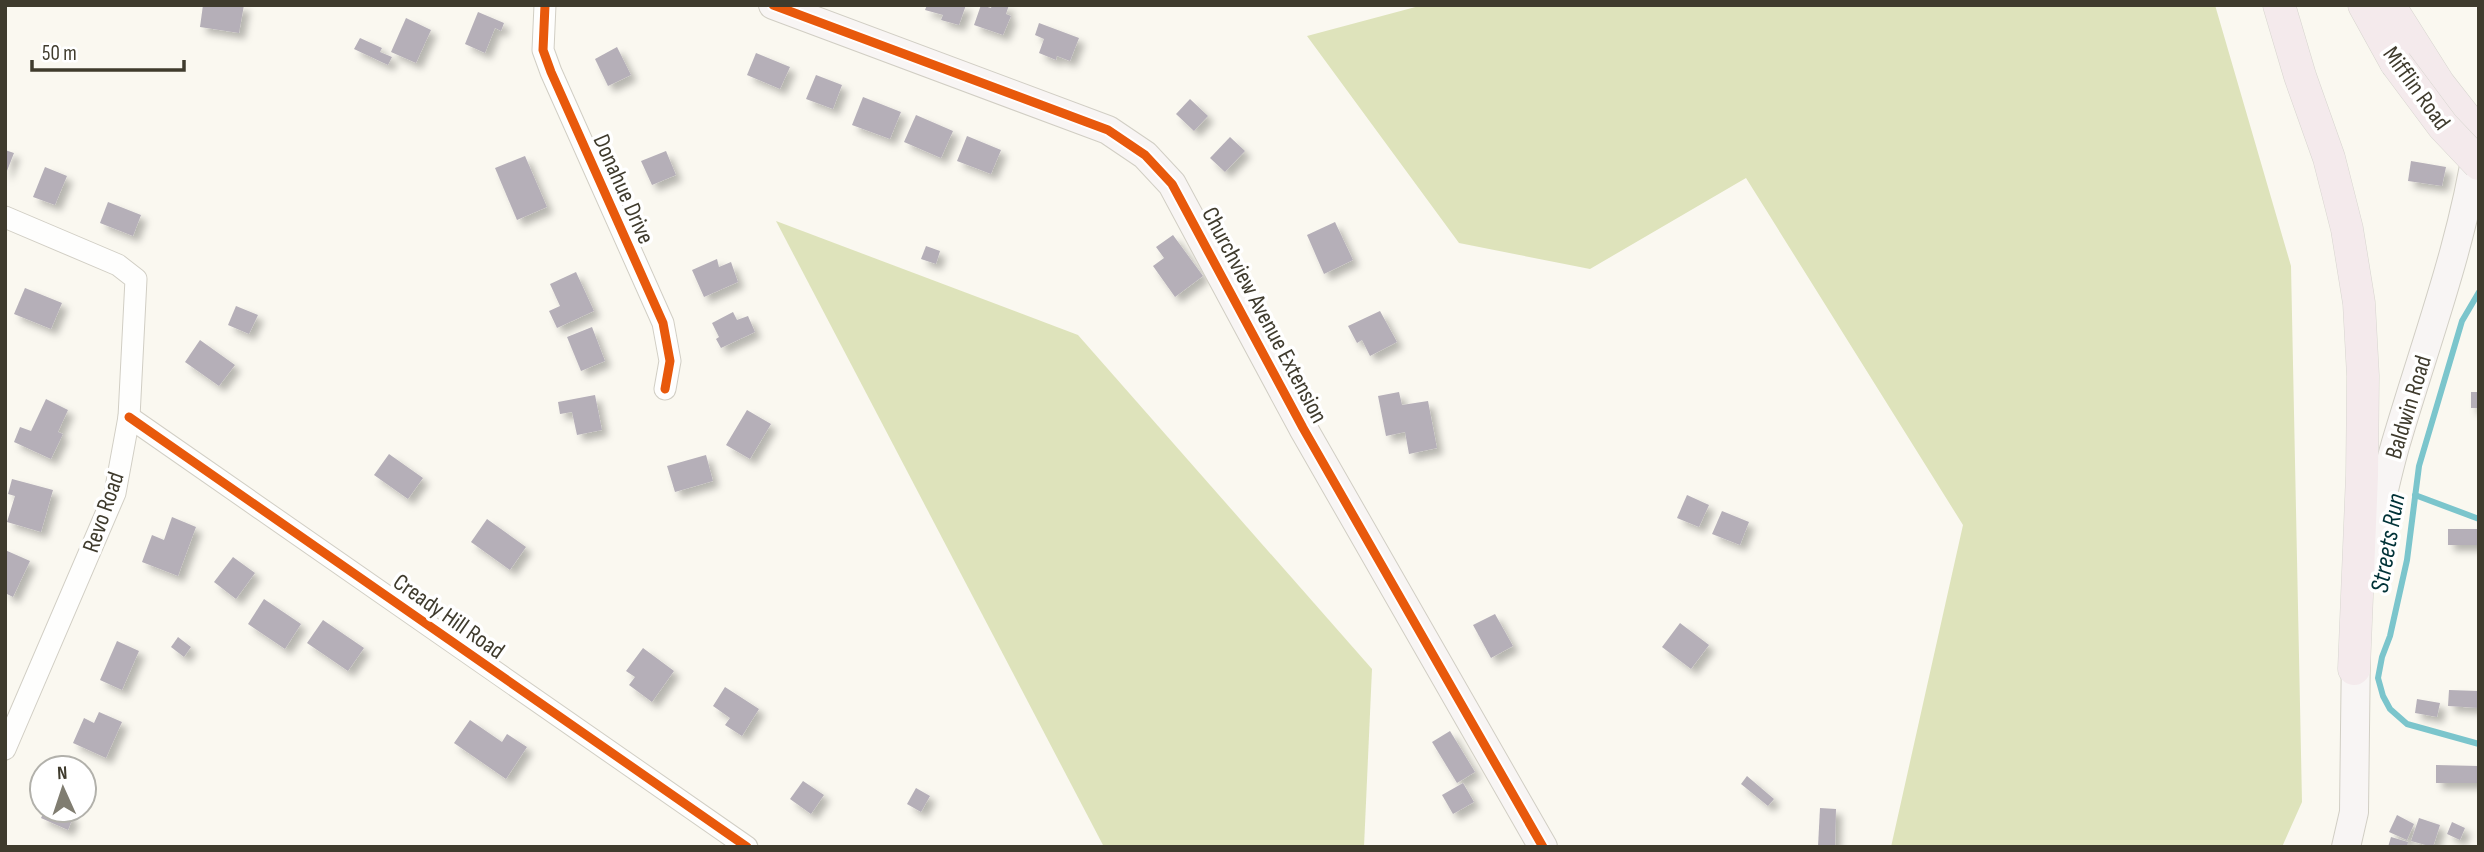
<svg xmlns="http://www.w3.org/2000/svg" width="2484" height="852" font-family="'Sofia Sans Condensed',sans-serif">
<style>
.green{fill:#dee3bb}
.lines{fill:none;stroke-linecap:round;stroke-linejoin:round}
.stream{stroke:#7bc5cc;stroke-width:6}
.building{fill:#b5afb8;filter:url(#shadow)}
.street-casing{stroke:#d1cec4;stroke-width:23}
.secondary-casing{stroke:#d1cec4;stroke-width:30}
.primary-casing{stroke:#d7d5cf;stroke-width:33}
.street{stroke:#fefefd;stroke-width:21}
.secondary{stroke:#f8f5f4;stroke-width:28}
.primary{stroke:#f4eaec;stroke-width:32}
.primary-bridge-casing{stroke:#d7d5cf;stroke-width:33;stroke-linecap:butt}
.primary-bridge{stroke:#f4eaec;stroke-width:32}
.cycleway-casing{stroke:#fff;stroke-width:13}
.cycleway{stroke:#e8590c;stroke-width:9}
.labels{text-anchor:middle;stroke-width:7;stroke-linejoin:round;paint-order:stroke}
.street-label{font-size:24px;fill:#3f3b2d;stroke:#fff}
.water-label{font-size:26px;font-style:italic;fill:#003237;stroke:#fff}
</style>
<defs>
<filter id="shadow"><feDropShadow dx="6" dy="6" stdDeviation="3.5" flood-color="#0004"/></filter>
</defs>
<rect width="100%" height="100%" fill="#faf8f0"/>
<!-- green -->
<g class="green">
<polygon points="1423,5 2215,5 2291,266 2302,802 2282,847 1891,847 1963,525 1746,178 1590,269 1459,243 1307,36"/>
<polygon points="776,221 1078,335 1372,669 1364,847 1104,847"/>
</g>
<g class="lines">
<!-- stream -->
<g class="stream">
<polyline points="2479,292 2462,321 2419,466 2407,560 2390,636 2382,657 2378,678 2383,696 2390,709 2407,724 2479,744"/>
<polyline points="2415,495 2479,519"/>
</g>
</g>
<!-- building -->
<g class="building">
<polygon points="203,5 244,5 239,33 200,27"/>
<polygon points="927,5 966,5 959,25 941,20 943,15 925,10"/>
<polygon points="981,5 991,8 992,5 1009,5 1006,14 1011,16 1003,35 974,25"/>
<polygon points="478,12 504,23 501,31 495,28 485,53 465,44"/>
<polygon points="406,18 431,30 416,63 391,52"/>
<polygon points="1039,23 1079,38 1070,61 1057,56 1056,60 1039,53 1044,39 1035,35"/>
<polygon points="360,38 382,48 380,52 392,57 388,65 354,49"/>
<polygon points="617,47 631,75 608,86 595,59"/>
<polygon points="756,53 790,67 780,89 747,75"/>
<polygon points="816,75 842,85 833,109 806,99"/>
<polygon points="863,97 901,112 890,139 852,125"/>
<polygon points="1190,99 1208,116 1194,131 1176,114"/>
<polygon points="916,115 953,131 941,158 904,142"/>
<polygon points="967,136 1001,150 991,174 957,161"/>
<polygon points="1230,137 1245,151 1225,172 1210,158"/>
<polygon points="5,150 14,153 5,176"/>
<polygon points="666,151 676,175 652,185 641,161"/>
<polygon points="525,156 547,207 517,220 495,168"/>
<polygon points="2411,161 2446,167 2442,186 2408,181"/>
<polygon points="45,167 67,176 55,205 33,197"/>
<polygon points="108,202 141,215 133,236 100,223"/>
<polygon points="1335,222 1353,260 1324,274 1307,235"/>
<polygon points="1173,235 1203,276 1175,297 1153,266 1164,258 1156,247"/>
<polygon points="926,246 940,251 936,264 921,259"/>
<polygon points="717,259 719,267 731,262 738,282 704,297 692,270"/>
<polygon points="576,272 594,311 557,328 549,311 560,306 550,284"/>
<polygon points="25,288 62,303 51,329 14,314"/>
<polygon points="236,306 258,315 249,334 228,325"/>
<polygon points="1380,311 1397,342 1370,356 1362,340 1357,343 1348,326"/>
<polygon points="733,312 737,320 748,316 755,332 721,348 716,339 719,337 712,323"/>
<polygon points="592,327 605,361 581,371 567,337"/>
<polygon points="200,340 235,365 219,386 185,362"/>
<polygon points="1399,392 1402,405 1428,401 1437,448 1409,454 1405,432 1386,436 1378,396"/>
<rect x="2471" y="392" width="8" height="16"/>
<polygon points="595,395 602,430 577,435 572,412 560,414 558,402"/>
<polygon points="46,399 68,410 58,432 63,434 51,459 14,442 20,427 31,431"/>
<polygon points="747,410 771,424 750,459 726,445"/>
<polygon points="389,454 423,478 408,499 374,475"/>
<polygon points="706,455 713,481 675,492 667,466"/>
<polygon points="12,479 53,490 41,532 7,522 15,496 8,494"/>
<polygon points="1687,495 1709,505 1699,527 1677,518"/>
<polygon points="1722,511 1749,522 1740,545 1712,534"/>
<polygon points="172,517 196,527 178,576 142,562 152,535 164,540"/>
<polygon points="487,519 526,547 510,570 471,542"/>
<rect x="2448" y="529" width="31" height="16"/>
<polygon points="5,550 30,561 13,597 5,593"/>
<polygon points="233,557 255,573 236,599 214,582"/>
<polygon points="264,599 301,624 285,649 248,624"/>
<polygon points="1495,614 1513,646 1491,658 1473,625"/>
<polygon points="323,620 364,648 348,671 307,643"/>
<polygon points="1680,623 1709,645 1691,669 1662,647"/>
<polygon points="178,637 191,647 184,657 171,647"/>
<polygon points="117,641 139,651 122,690 100,680"/>
<polygon points="643,648 674,671 652,702 629,685 635,677 626,671"/>
<polygon points="725,687 759,709 742,736 725,725 730,718 713,706"/>
<polygon points="2449,690 2479,691 2479,708 2448,706"/>
<polygon points="2417,699 2440,703 2437,717 2415,713"/>
<polygon points="99,712 122,722 106,758 73,743 84,718 94,723"/>
<polygon points="470,720 502,742 507,734 527,747 506,779 454,743"/>
<polygon points="1450,731 1475,772 1457,783 1432,742"/>
<polygon points="2436,765 2478,766 2478,783 2436,783"/>
<polygon points="1747,776 1774,799 1768,806 1741,784"/>
<polygon points="803,781 824,795 811,814 790,799"/>
<polygon points="1463,783 1474,802 1453,814 1442,795"/>
<polygon points="916,788 930,796 921,812 907,804"/>
<polygon points="1820,808 1836,809 1835,847 1818,847"/>
<polygon points="45,810 68,810 67,814 73,817 68,830 41,818"/>
<polygon points="2397,815 2414,824 2407,840 2389,832"/>
<polygon points="2419,818 2440,825 2433,847 2411,841"/>
<polygon points="2452,822 2465,828 2460,840 2447,834"/>
<polygon points="2391,837 2408,842 2407,847 2388,847"/>
</g>
<g class="lines">
<defs>
<g id="street">
<polyline points="545,5 543,50 551,72 663,323 670,361 665,389"/>
<polyline points="5,217 118,265 136,279 129,417 115,493 5,749"/>
<polyline points="129,417 747,847"/>
</g>
<g id="secondary">
<polyline points="773,5 1108,130 1145,155 1172,184 1303,428 1543,847"/>
<path d="M 2367,566 C 2377,523 2385,478 2398,436 C 2427,338 2463,243 2478,142"/>
<polyline points="2346,847 2354,812 2356,648"/>
</g>
<g id="primary">
<polyline points="2279,5 2300,76 2329,158 2347,229 2359,303 2363,376 2362,475 2354,669"/>
<polyline points="2364,5 2396,63"/>
<polyline points="2389,5 2439,84 2479,135"/>
</g>
</defs>
<!-- street casing -->
<use href="#street" class="street-casing"/>
<!-- secondary casing -->
<use href="#secondary" class="secondary-casing"/>
<!-- primary casing -->
<use href="#primary" class="primary-casing"/>
<!-- street -->
<use href="#street" class="street"/>
<!-- secondary -->
<use href="#secondary" class="secondary"/>
<!-- primary -->
<use href="#primary" class="primary"/>
<defs>
<polyline id="primary-bridge" points="2396,63 2443,126 2479,164"/>
</defs>
<!-- primary-bridge casing -->
<use href="#primary-bridge" class="primary-bridge-casing"/>
<!-- primary-bridge -->
<use href="#primary-bridge" class="primary-bridge"/>
<defs>
<g id="cycleway">
<polyline points="545,5 543,50 551,72 663,323 670,361 665,389"/>
<polyline points="773,5 1108,130 1145,155 1172,184 1303,428 1543,847"/>
<polyline points="129,417 747,847"/>
</g>
</defs>
<!-- cycleway casing -->
<use href="#cycleway" class="cycleway-casing"/>
<!-- cycleway -->
<use href="#cycleway" class="cycleway"/>
</g>
<g class="labels">
<!-- street labels -->
<g class="street-label">
<text transform="translate(2417 88) rotate(54)" y="8">Mifflin Road</text>
<text transform="translate(624 189) rotate(66)" y="8">Donahue Drive</text>
<text transform="translate(1265 315) rotate(62)" y="8">Churchview Avenue Extension</text>
<text transform="translate(2408 407) rotate(-73)" y="8">Baldwin Road</text>
<text transform="translate(103 512) rotate(-71)" y="8">Revo Road</text>
<text transform="translate(449 616) rotate(35)" y="8">Cready Hill Road</text>
</g>
<!-- water labels -->
<g class="water-label">
<text transform="translate(2387 543) rotate(-80)" y="9">Streets Run</text>
</g>
</g>
<!-- border -->
<rect width="2484" height="852" fill="none" stroke="#3f3b2d" stroke-width="14"/>
<!-- north arrow -->
<g transform="translate(63 789) rotate(357)"><circle r="33" fill="#ffffff" stroke="#b2b1ab" stroke-width="2"/>
<path d="M0-5L12 26L0 18L-12 26Z" fill="#807d71"/>
<text y="-10" font-size="19" font-weight="bold" text-anchor="middle" fill="#3f3b2d">N</text>
</g>
<!-- scale -->
<path d="M32 60v10h152v-10" fill="none" stroke="#3f3b2d" stroke-width="3.5"/>
<text x="42" y="60" font-size="21" fill="#3f3b2d" stroke="#ffffff" stroke-width="5" paint-order="stroke">50 m</text>
</svg>
